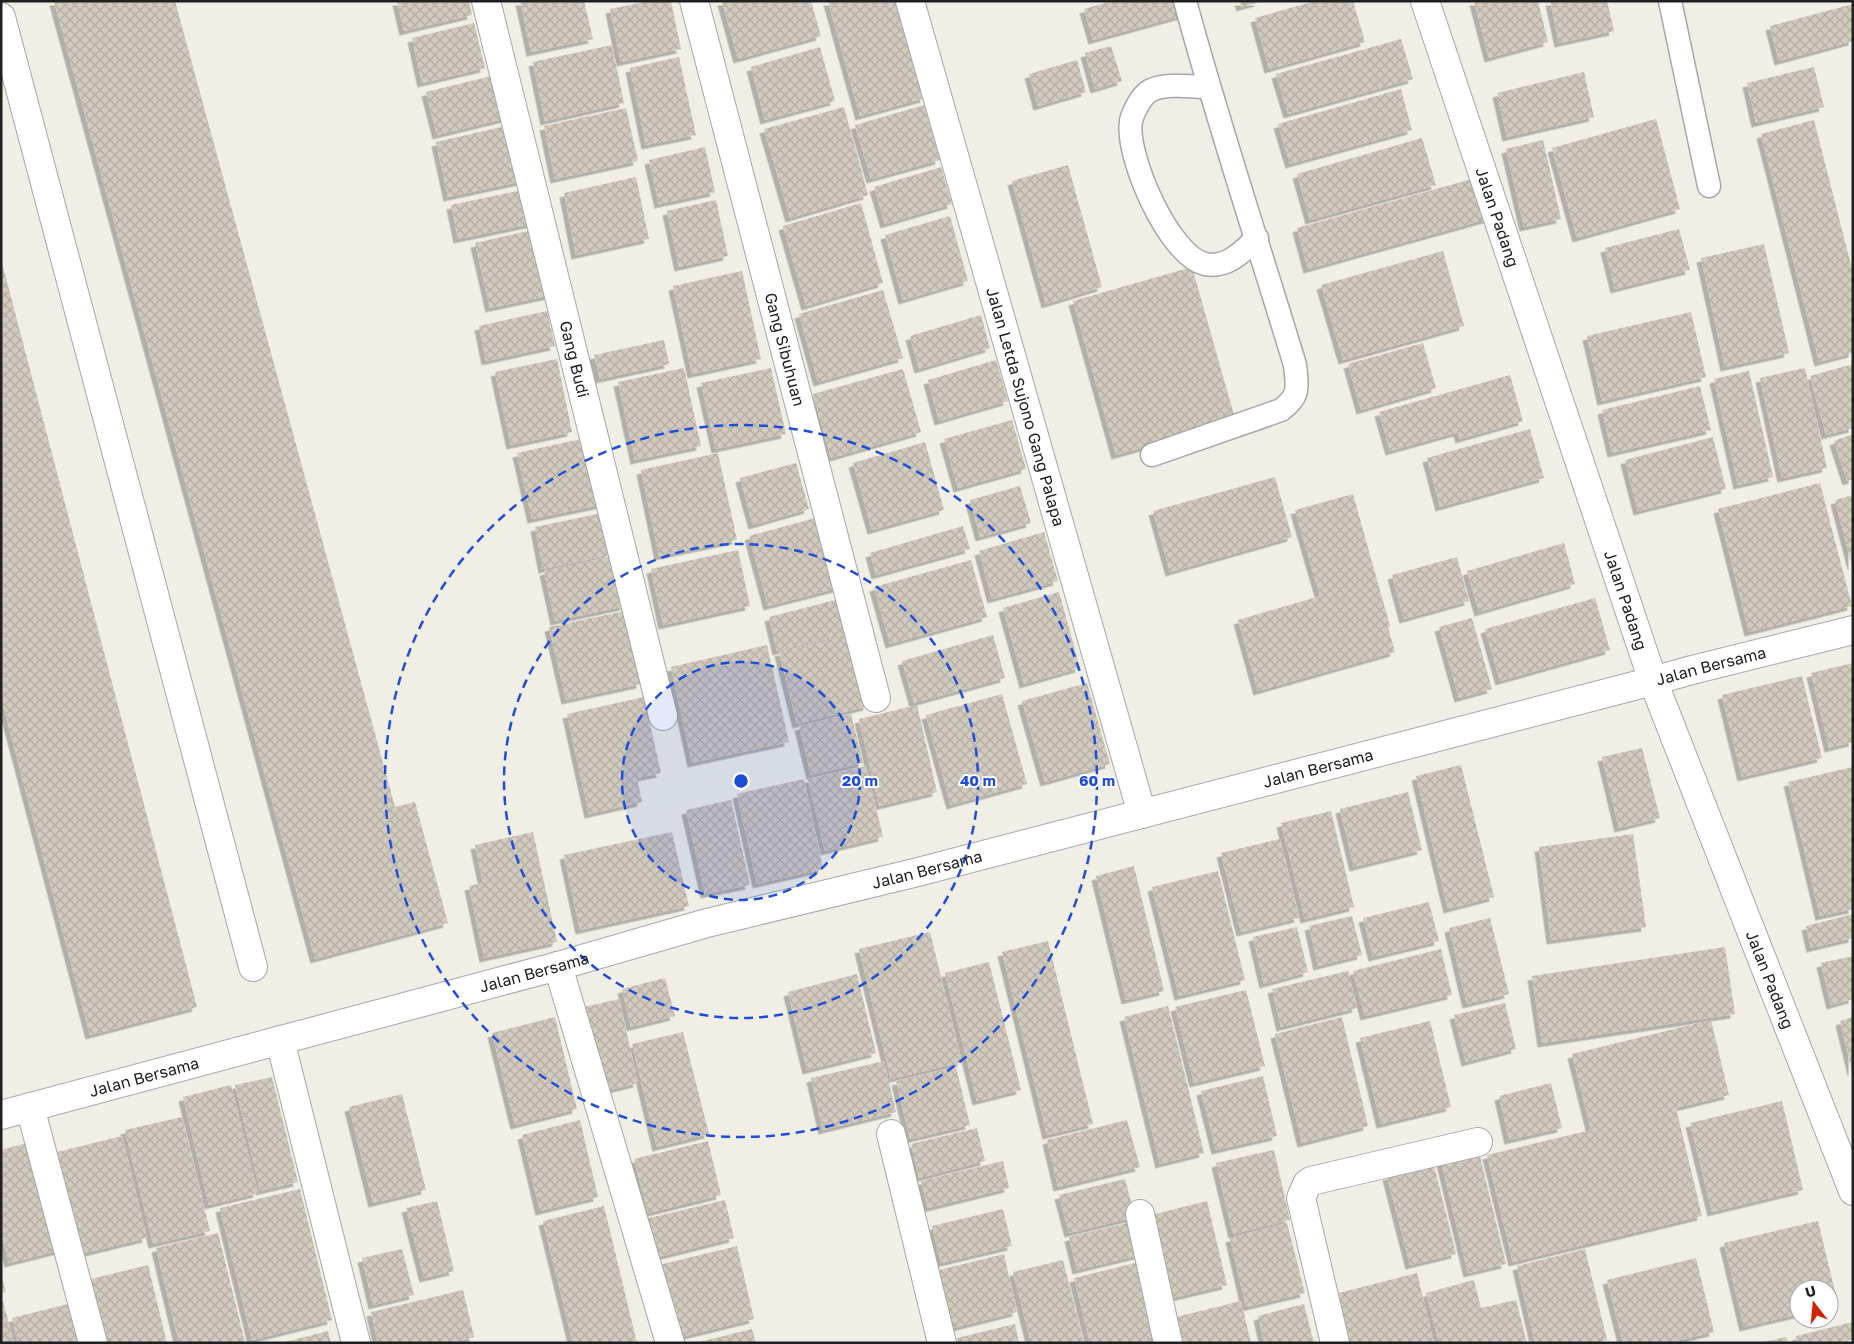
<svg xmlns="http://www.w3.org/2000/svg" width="1854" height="1344" font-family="'Golos Text',sans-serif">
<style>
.building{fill:url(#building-cross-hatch);filter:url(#shadow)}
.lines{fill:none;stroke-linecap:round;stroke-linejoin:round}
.lane-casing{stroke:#a7a7a7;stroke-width:25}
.street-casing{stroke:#a7a7a7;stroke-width:30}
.lane{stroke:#fff;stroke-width:22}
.street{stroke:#fff;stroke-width:28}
.ring{fill:none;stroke:#1d4ed8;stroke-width:2.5;stroke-dasharray:9 6}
.labels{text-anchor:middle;stroke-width:4;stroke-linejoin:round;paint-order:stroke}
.street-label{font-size:16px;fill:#202020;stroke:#fff}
.centre{fill:#1d4ed8;stroke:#fff;stroke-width:2.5}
.ring-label{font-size:15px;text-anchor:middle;font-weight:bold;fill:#1d4ed8;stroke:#fff;stroke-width:4;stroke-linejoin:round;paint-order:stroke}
</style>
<defs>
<pattern id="building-cross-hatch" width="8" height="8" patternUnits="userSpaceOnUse" patternTransform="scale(1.25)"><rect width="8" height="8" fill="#d2cabe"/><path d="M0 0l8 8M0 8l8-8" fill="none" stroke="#b4ada3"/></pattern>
<filter id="shadow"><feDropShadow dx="-4.5" dy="4.5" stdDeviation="0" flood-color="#0004"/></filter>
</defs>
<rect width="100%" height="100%" fill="#f1efe5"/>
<!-- building -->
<g class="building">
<polygon points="54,1 175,1 395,807 415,802 448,923 315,959"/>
<polygon points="397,1 469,1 472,15 404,31"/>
<polygon points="520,1 584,1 593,39 531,52"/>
<polygon points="649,1 671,1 681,49 621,62 610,9"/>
<polygon points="722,1 811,1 821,36 738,59"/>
<polygon points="828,1 898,1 925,98 860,116"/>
<polygon points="1112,1 1180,1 1184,15 1093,40 1084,9"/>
<polygon points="1239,1 1259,1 1259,2 1241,7"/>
<polygon points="1315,1 1353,1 1365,42 1269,69 1255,18"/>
<polygon points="1474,1 1538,1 1548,42 1489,58"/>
<polygon points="1550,1 1607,1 1614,31 1559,43"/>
<polygon points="1853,4 1853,41 1779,61 1770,26"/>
<polygon points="474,23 485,68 422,83 412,38"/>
<polygon points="1401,39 1413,79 1288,114 1276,74"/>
<polygon points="612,45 624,103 545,121 533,62"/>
<polygon points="1111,46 1122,81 1095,89 1085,53"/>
<polygon points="820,47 835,101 765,120 751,67"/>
<polygon points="679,57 696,135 646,145 630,68"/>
<polygon points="1077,60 1086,92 1038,106 1029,74"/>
<polygon points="1814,67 1824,107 1756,123 1747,83"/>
<polygon points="1584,72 1594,117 1507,137 1497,93"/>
<polygon points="496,75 507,118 437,135 426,92"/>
<polygon points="1401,89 1412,130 1290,164 1278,124"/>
<polygon points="924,105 940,160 871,179 855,125"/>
<polygon points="844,107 868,195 790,218 764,129"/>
<polygon points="626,108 638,161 555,179 544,126"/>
<polygon points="1656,119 1680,209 1577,238 1552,148"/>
<polygon points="1814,120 1853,273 1853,353 1819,362 1761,134"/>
<polygon points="510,125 523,181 448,197 436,142"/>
<polygon points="1422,138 1436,185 1310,220 1297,174"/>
<polygon points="1543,140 1561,219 1524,227 1506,149"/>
<polygon points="705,147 715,192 659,204 649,160"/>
<polygon points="1068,165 1102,287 1046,304 1012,181"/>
<polygon points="941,167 952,204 885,224 874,187"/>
<polygon points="636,177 649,239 576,255 564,193"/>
<polygon points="1479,177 1491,218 1308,269 1297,228"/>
<polygon points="527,189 535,223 458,239 451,205"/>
<polygon points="716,200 728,256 679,267 667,211"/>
<polygon points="861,203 883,283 806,306 783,226"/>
<polygon points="950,216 968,281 903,300 885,235"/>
<polygon points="541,228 556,294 490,308 475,243"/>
<polygon points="1679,229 1690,270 1615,289 1605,248"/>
<polygon points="1764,244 1789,353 1725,367 1701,258"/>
<polygon points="1443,251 1464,326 1343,360 1321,285"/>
<polygon points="1,259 197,1007 90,1035 1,697"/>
<polygon points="1192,267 1236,422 1116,455 1073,301"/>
<polygon points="742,271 761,359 692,374 673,286"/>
<polygon points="883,290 903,358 818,382 799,314"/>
<polygon points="547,311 555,346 486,361 479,326"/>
<polygon points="1691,312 1706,377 1602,401 1587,336"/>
<polygon points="981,315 990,348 919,369 910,336"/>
<polygon points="664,340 669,364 600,379 594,355"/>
<polygon points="1423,343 1436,388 1361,410 1348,364"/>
<polygon points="557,359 572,432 511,445 495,372"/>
<polygon points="996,360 1008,401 939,421 928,380"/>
<polygon points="1853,364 1853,428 1826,435 1810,376"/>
<polygon points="684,368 701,446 635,460 618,382"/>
<polygon points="771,368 786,434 716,449 701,383"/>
<polygon points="1805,368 1827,468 1782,478 1760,378"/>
<polygon points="903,369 921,432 831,458 813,394"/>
<polygon points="1749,371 1773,477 1738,485 1714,379"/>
<polygon points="1510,375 1523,421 1460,439 1458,432 1390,451 1379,412"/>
<polygon points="1700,386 1711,430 1612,453 1602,410"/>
<polygon points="1012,420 1026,469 958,488 944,439"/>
<polygon points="1530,429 1544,478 1440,507 1427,458"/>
<polygon points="1853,434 1853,479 1847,481 1834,441"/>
<polygon points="590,437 604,504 532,519 517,453"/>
<polygon points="1713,437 1726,489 1638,511 1625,460"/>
<polygon points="925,442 944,510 872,530 853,463"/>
<polygon points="718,453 737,540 659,556 641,470"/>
<polygon points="796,463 809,509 753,525 740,478"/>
<polygon points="1275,477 1292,537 1170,572 1153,511"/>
<polygon points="1820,483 1852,606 1749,632 1718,509"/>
<polygon points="1020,486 1031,523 980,537 970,500"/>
<polygon points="1353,494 1390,626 1388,627 1395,652 1258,691 1238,620 1320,596 1295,510"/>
<polygon points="1853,495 1853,565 1852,565 1835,500"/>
<polygon points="602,513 611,555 543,569 535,527"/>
<polygon points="819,517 838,588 768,606 749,536"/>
<polygon points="963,526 970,549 876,575 870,553"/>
<polygon points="1044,532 1058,581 992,599 979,551"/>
<polygon points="1564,543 1575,584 1479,612 1467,571"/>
<polygon points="738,550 750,606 663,625 651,569"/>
<polygon points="614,556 625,606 555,621 544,571"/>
<polygon points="1457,557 1469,601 1404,619 1392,575"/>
<polygon points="971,560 987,617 890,644 874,587"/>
<polygon points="1059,592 1080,668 1024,684 1003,608"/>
<polygon points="843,598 852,633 777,651 769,617"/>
<polygon points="1595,598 1610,650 1500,681 1485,629"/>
<polygon points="625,611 641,684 566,700 549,627"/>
<polygon points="1472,618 1492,689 1459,698 1439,627"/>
<polygon points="850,635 868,706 797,724 779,652"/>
<polygon points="993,635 1005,678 914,703 902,661"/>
<polygon points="767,645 789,742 692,763 671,667"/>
<polygon points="1853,663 1853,742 1829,748 1811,673"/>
<polygon points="1802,676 1822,758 1742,777 1722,695"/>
<polygon points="1087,683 1110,764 1045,782 1022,701"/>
<polygon points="1002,694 1027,784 951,805 926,715"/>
<polygon points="644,697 661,773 637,778 642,802 589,814 567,714"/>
<polygon points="917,705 937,792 879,806 859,719"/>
<polygon points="851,714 863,763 811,775 799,726"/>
<polygon points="1642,748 1660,818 1619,828 1602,757"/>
<polygon points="1461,765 1494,897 1448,909 1416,776"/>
<polygon points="866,766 883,837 825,851 808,779"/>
<polygon points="1853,767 1853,909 1820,916 1788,782"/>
<polygon points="804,779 823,869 757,884 737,794"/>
<polygon points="1408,792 1422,850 1354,867 1340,809"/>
<polygon points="731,800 750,885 705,894 686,810"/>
<polygon points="1331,811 1354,907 1305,919 1281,823"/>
<polygon points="533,832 557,942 484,958 469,886 483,883 475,845"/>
<polygon points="672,832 689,906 580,930 564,855"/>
<polygon points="1633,834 1646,927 1551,940 1539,847"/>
<polygon points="1280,839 1299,918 1241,932 1221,853"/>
<polygon points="1134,866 1164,991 1126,1000 1096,876"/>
<polygon points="1218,871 1245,980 1179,996 1152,887"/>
<polygon points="1429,902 1439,941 1373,957 1363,918"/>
<polygon points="1853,914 1853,938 1811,948 1806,926"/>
<polygon points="1352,916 1362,955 1318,966 1309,926"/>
<polygon points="1490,918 1509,994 1467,1004 1449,928"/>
<polygon points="1297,927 1308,972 1264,984 1253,937"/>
<polygon points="930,932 962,1062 891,1079 859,949"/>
<polygon points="1048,941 1093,1124 1047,1135 1002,952"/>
<polygon points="1725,947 1735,1014 1542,1043 1532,976"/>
<polygon points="1441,949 1452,995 1365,1016 1353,971"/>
<polygon points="1853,956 1853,999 1831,1005 1821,963"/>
<polygon points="989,962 1021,1090 977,1101 945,973"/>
<polygon points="1348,971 1357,1008 1281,1027 1272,989"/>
<polygon points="857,974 876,1053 807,1070 788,992"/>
<polygon points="665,978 675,1016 631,1027 622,989"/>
<polygon points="1246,990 1265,1066 1194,1083 1175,1007"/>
<polygon points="619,999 638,1083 597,1093 576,1009"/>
<polygon points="1505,1003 1516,1049 1466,1062 1454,1015"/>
<polygon points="1168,1006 1204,1153 1160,1164 1124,1017"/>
<polygon points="555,1017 577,1109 515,1125 492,1033"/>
<polygon points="1342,1017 1368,1126 1302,1143 1275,1034"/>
<polygon points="1853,1017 1853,1071 1852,1071 1840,1021"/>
<polygon points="1711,1020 1729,1095 1676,1108 1702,1216 1513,1262 1487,1155 1591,1130 1572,1054"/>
<polygon points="1430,1021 1451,1107 1381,1124 1360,1038"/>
<polygon points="683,1032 709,1134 657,1147 632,1044"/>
<polygon points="884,1061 896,1112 823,1130 811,1078"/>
<polygon points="956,1067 970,1125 910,1139 896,1081"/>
<polygon points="1263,1076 1277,1136 1216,1150 1201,1091"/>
<polygon points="272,1077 298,1182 260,1191 235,1085"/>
<polygon points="1551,1083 1562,1128 1509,1140 1499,1096"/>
<polygon points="231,1085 258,1193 209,1205 183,1097"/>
<polygon points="402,1094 426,1190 373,1203 349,1107"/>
<polygon points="1782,1101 1803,1190 1712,1212 1690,1123"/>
<polygon points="182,1117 210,1231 153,1244 125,1130"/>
<polygon points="580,1120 598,1197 540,1211 522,1135"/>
<polygon points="1127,1120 1140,1167 1058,1187 1047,1140"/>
<polygon points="977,1128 985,1161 919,1178 911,1144"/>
<polygon points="122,1136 147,1238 73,1256 49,1154"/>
<polygon points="34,1141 61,1250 9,1263 1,1232 1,1150"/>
<polygon points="708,1141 721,1195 648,1213 634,1159"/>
<polygon points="1274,1150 1290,1220 1233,1234 1216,1163"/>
<polygon points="1479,1152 1506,1264 1468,1273 1441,1161"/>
<polygon points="1003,1161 1009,1188 928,1208 921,1181"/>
<polygon points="1434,1165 1456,1254 1410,1265 1387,1176"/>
<polygon points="1125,1179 1135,1217 1069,1233 1059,1195"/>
<polygon points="300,1189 332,1320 252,1340 220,1208"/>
<polygon points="725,1200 734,1238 654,1258 645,1219"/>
<polygon points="437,1201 454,1271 424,1278 406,1208"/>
<polygon points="1207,1201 1227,1285 1168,1299 1147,1216"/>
<polygon points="604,1206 637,1343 573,1343 543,1221"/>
<polygon points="1003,1209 1012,1246 941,1263 932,1226"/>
<polygon points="1818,1221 1838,1304 1829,1306 1829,1289 1799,1289 1799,1314 1744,1327 1724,1243"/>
<polygon points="1131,1222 1139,1255 1077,1270 1069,1237"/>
<polygon points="1287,1223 1305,1293 1246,1307 1230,1238"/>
<polygon points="218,1233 245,1342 179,1343 156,1248"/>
<polygon points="737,1246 754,1319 673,1339 655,1266"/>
<polygon points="402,1249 414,1295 373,1305 362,1258"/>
<polygon points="1585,1249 1607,1340 1597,1343 1535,1343 1517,1266"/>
<polygon points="1004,1254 1017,1312 953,1328 939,1270"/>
<polygon points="1696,1258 1714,1332 1667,1343 1623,1343 1607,1280"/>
<polygon points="1063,1260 1084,1343 1031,1343 1013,1272"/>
<polygon points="1139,1262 1158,1338 1139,1343 1090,1343 1074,1278"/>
<polygon points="148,1265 167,1343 103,1343 87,1280"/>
<polygon points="1417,1273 1434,1343 1347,1343 1335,1294"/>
<polygon points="1,1274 6,1292 1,1293"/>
<polygon points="1474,1280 1481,1308 1516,1300 1527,1343 1439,1343 1426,1293"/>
<polygon points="463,1290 474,1337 451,1343 378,1343 371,1312"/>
<polygon points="3,1301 14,1343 1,1343 1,1302"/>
<polygon points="80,1301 90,1343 18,1343 12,1318"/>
<polygon points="1241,1301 1251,1343 1182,1343 1176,1317"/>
<polygon points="1304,1304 1314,1343 1264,1343 1258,1316"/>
<polygon points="1853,1322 1853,1339 1838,1343 1797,1343 1796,1336"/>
<polygon points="1015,1324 1019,1343 958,1343 957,1338"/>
<polygon points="752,1329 756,1343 699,1343 699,1342"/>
<polygon points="328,1331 331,1343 285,1343 285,1342"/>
<polygon points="1786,1337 1788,1343 1764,1343 1764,1342"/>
</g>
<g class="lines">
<defs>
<g id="lane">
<polyline points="1670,1 1709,186"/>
<path d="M 1208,87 C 1191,87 1162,82 1148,92 C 1141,97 1133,112 1131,121 C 1125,155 1169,256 1205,264 C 1227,269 1243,251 1257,238"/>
<path d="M 1152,455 L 1281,410 C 1301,395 1297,387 1295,365 C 1258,243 1218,123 1185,1"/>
</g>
<g id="street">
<path id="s1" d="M 486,1 L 663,716"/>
<path id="s2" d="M 694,1 L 876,698"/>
<path id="s3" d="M 910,1 L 1142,814"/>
<path id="s4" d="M 1425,1 L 1653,681 L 1853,1191"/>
<polyline points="1,17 253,967"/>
<polyline points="558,966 670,1343"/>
<polyline points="280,1040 356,1343"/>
<polyline points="30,1107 93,1343"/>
<path id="s5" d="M 1,1115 L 558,966 L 707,923 L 914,873 L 1653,681 L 1692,670 L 1853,630"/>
<polyline points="891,1134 942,1343"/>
<polyline points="1140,1214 1168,1343"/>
<polyline points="1335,1343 1301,1198 1307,1184 1311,1181 1478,1142"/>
</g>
</defs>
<!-- lane casing -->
<use href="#lane" class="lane-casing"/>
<!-- street casing -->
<use href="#street" class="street-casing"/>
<!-- lane -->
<use href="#lane" class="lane"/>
<!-- street -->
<use href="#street" class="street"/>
</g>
<!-- distance rings -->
<circle cx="741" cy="781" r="119" fill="#1d4ed8" fill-opacity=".12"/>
<g class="ring">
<circle cx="741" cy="781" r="119"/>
<circle cx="741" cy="781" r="237"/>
<circle cx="741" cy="781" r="356"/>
</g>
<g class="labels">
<!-- street labels -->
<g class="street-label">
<text dy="6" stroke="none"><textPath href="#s4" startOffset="228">Jalan Padang</textPath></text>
<text dy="6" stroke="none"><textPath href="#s2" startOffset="360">Gang Sibuhuan</textPath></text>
<text dy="6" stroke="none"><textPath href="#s1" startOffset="369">Gang Budi</textPath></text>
<text dy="6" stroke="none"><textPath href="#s3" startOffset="422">Jalan Letda Sujono Gang Palapa</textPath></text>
<text dy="6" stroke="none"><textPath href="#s4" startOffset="632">Jalan Padang</textPath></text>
<text dy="6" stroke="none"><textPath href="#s5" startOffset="1768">Jalan Bersama</textPath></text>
<text dy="6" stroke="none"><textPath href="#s5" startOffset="1362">Jalan Bersama</textPath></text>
<text dy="6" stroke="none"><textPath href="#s5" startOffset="958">Jalan Bersama</textPath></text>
<text dy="6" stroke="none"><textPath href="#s5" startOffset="552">Jalan Bersama</textPath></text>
<text dy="6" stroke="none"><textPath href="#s4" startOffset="1038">Jalan Padang</textPath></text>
<text dy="6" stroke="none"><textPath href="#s5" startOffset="148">Jalan Bersama</textPath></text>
</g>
</g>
<circle cx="741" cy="781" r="8" class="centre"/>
<g class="ring-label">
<text x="860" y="786">20 m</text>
<text x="978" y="786">40 m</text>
<text x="1097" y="786">60 m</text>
</g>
<!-- border -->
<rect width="1854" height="1344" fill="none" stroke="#202020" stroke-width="5"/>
<!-- north arrow -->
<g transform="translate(1814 1304) rotate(344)"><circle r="24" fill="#ffffff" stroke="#a6a6a6"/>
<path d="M0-4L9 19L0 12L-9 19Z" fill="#d02400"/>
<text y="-8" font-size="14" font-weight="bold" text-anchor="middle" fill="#202020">U</text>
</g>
</svg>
